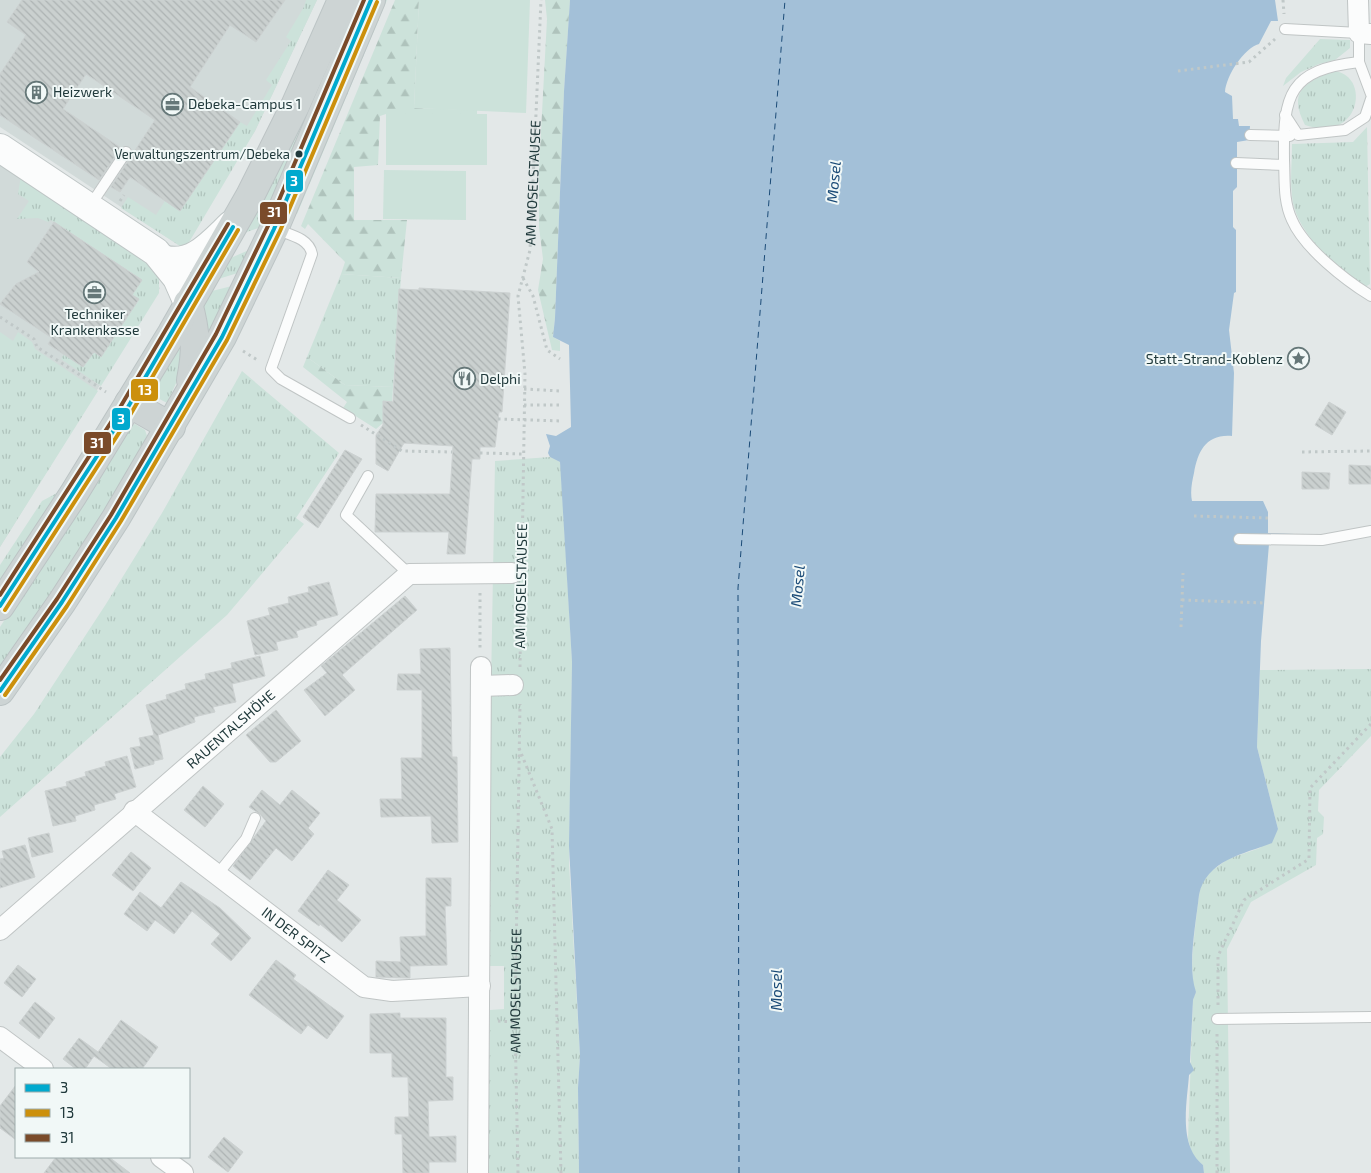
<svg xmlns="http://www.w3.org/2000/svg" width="1371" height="1173" font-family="'Exo 2',sans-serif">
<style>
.built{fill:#d1dad9}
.grass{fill:url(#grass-tufts)}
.forest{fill:url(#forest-firs)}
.garden{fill:#cce2da}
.water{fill:#a3c0d8}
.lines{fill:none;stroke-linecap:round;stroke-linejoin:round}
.ferry{stroke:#1b4b77;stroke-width:1;stroke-dasharray:6 5;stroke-linecap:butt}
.building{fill:url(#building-back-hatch);stroke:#ccd1d1}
.lane-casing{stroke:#c0c5c5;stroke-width:12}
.street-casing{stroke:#c0c5c5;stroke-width:22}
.secondary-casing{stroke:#bfc6c6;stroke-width:30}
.primary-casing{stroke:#bcc4c5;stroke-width:30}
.path{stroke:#c0c8c8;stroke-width:3;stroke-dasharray:2.5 4;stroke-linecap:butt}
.lane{stroke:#fbfcfc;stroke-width:10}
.street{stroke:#fbfcfc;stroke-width:20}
.secondary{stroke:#fbfcfc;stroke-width:28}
.primary{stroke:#cdd4d4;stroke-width:28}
.bus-1-casing{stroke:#f1f8f7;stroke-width:8}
.bus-2-casing{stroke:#f1f8f7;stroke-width:8}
.bus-3-casing{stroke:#f1f8f7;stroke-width:8}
.bus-1{stroke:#00a9ce;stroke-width:4}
.bus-2{stroke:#cc900c;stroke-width:4}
.bus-3{stroke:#7a4b2a;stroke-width:4}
.bus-dot{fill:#213a3c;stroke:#f1f8f7;stroke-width:2}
.labels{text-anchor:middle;stroke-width:4;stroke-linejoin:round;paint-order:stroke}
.bus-label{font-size:13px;fill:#213a3c;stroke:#f1f8f7;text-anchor:end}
.poi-label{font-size:14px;fill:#213a3c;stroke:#f1f8f7;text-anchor:start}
.street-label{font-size:14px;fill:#213a3c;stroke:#f1f8f7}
.water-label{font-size:15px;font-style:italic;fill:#1b4b77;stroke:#f1f8f7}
.line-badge{stroke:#f1f8f7;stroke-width:2}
.badge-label{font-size:14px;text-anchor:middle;font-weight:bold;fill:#fff}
</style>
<defs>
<pattern id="grass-tufts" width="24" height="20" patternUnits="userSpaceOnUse" patternTransform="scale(1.25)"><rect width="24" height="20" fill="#cce2da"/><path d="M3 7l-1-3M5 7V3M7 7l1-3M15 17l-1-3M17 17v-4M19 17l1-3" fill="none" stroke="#afc3bc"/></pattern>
<pattern id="forest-firs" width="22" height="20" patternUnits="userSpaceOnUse" patternTransform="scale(1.25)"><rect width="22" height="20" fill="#cce2da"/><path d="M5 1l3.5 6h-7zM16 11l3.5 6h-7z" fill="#afc3bc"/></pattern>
<pattern id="building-back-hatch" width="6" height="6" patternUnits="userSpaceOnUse" patternTransform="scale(1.25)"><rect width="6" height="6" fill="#cad0cf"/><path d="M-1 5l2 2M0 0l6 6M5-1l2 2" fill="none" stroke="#adb3b3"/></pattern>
</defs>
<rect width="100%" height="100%" fill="#e3e8e8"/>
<!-- built -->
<g class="built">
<polygon points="0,0 317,0 255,131 180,246 0,127"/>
<polygon points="0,162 160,288 0,547"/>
</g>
<!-- grass -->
<g class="grass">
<polygon points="306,0 317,0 255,131 188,244 180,246 121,208 128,197 156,215 165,201 180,211 240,122 247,126 272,85 266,80 291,41 286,37 304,7"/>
<polygon points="351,0 362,0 261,227 244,233"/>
<polygon points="380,0 387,0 297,214 294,211"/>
<polygon points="1320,39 1350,40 1350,48 1335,60 1319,64 1301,72 1283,86 1286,78"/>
<path d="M 1334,71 C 1371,75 1361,144 1305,125 C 1288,92 1303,83 1334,71 Z"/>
<path d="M 1367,127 L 1370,284 L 1365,287 C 1336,268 1294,231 1292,195 C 1290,179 1292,161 1292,144 L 1353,142 Z"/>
<polygon points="21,175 137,251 159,273 159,293 101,386 61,359 64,354 83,367 94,352 101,356 139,300 132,295 141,279 51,220 48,222 38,218 17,219 29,201 18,194"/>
<polygon points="249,250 250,251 241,272 215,280 226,260"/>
<polygon points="341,274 401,278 393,387 345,385 307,357"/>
<polygon points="236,285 206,344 198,311 208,292"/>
<polygon points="172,299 176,305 0,588 0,565 42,501 57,493 172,311"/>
<polygon points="0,332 13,341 18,332 32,342 35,349 98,391 0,547"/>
<polygon points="184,337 178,379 167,403 148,393"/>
<polygon points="242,371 339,453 296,518 304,524 227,615 0,817 0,757 34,714 106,604 162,513"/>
<polygon points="135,424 145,430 147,436 143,444 116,494 0,679 0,627 129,426"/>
<polygon points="550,457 560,462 561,470 572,662 569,863 580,1056 578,1088 579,1173 488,1173 490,1010 504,1009 504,966 486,966 495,461"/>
<path d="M 1371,669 L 1371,736 L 1319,790 L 1318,811 L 1324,817 L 1323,834 L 1317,838 L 1316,865 L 1251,902 L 1227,949 L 1230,1173 L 1204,1173 L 1203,1165 L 1192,1156 L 1188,1139 L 1193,1000 L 1196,992 C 1187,978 1197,914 1199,895 L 1201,884 L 1210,872 L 1228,859 L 1260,848 L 1278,829 L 1257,747 L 1260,670 Z"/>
</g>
<!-- forest -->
<g class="forest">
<polygon points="395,0 419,0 414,108 477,110 477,114 386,114 380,116 378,165 354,167 354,220 407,220 401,278 341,274 345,262 308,224 305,229 301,226"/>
<polygon points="545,0 570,0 564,91 555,318 553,337 560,341 560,351 552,350 538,290 543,259 539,227 539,169 547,19"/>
<polygon points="307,357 345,385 393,387 392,402 383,401 383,423 376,429 343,408 347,402 303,367"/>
</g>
<!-- garden -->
<g class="garden">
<polygon points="419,0 530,0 526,113 414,108"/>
<rect x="386" y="114" width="101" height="51"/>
<polygon points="384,170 466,171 466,220 383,219"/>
</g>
<!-- water -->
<path class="water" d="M 570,0 L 1275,0 L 1278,21 L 1271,21 L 1259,44 C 1244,48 1226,76 1225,92 L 1232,96 L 1233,119 L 1238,119 L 1239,126 L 1250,126 L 1249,140 L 1237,142 L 1237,187 L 1233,191 L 1233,227 L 1236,230 L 1236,292 L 1234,293 L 1229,330 L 1234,373 L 1232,436 C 1206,434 1198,451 1194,473 C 1192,482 1190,492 1192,501 L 1263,501 L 1268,512 L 1268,533 L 1294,534 L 1294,544 L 1269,544 L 1261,641 L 1257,747 L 1278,829 L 1272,843 C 1244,854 1206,860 1199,895 C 1196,923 1187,967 1196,992 L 1193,1000 L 1190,1062 L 1194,1070 L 1189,1075 C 1187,1103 1178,1145 1203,1165 L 1204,1173 L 579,1173 L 578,1088 L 580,1056 L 569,846 L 572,662 L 560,462 L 550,457 L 548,453 L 550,446 L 546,434 L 556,436 L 571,427 L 569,345 L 553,337 L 555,318 L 564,91 Z"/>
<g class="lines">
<!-- ferry -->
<polyline class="ferry" points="739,1173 738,588 785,0"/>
</g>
<!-- building -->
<g class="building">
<polygon points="22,0 285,0 256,42 230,25 190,87 240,122 180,211 130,177 120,192 111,187 155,120 86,74 63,109 121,148 99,180 0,115 0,74 26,35 7,22"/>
<polygon points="54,222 142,280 132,295 139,299 101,357 94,352 83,367 48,344 52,338 0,304 16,284 39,272 27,262"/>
<polygon points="419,288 510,293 502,412 499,412 495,447 480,447 480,459 472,459 465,554 447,554 449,532 375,532 376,494 450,494 453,446 404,443 388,471 376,464 376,435 383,425 383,401 393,402 399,289 419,290"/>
<polygon points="1329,402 1346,412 1332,435 1315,425"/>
<polygon points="345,450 362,459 318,528 303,517"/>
<polygon points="1349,465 1371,466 1371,484 1349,484"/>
<polygon points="1302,472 1330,473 1329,489 1302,489"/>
<polygon points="329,582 338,615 316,621 317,625 296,631 298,637 276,642 278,650 255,655 247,621 270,615 268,608 289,603 288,597 309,592 308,587"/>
<polygon points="405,596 417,610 342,675 355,690 325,716 304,690 327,673 321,666"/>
<polygon points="450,648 452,757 457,757 458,842 432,843 431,816 381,817 380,799 402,799 401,758 422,758 422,690 397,690 398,674 421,674 420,649"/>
<polygon points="260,656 265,676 232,684 236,702 213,707 215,712 194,717 195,722 158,735 163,759 154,761 154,764 135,769 130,748 141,746 139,738 154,735 146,705 167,699 166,695 186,689 185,684 206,679 205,674 232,668 231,663"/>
<polygon points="276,710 301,741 276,762 270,762 246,735"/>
<polygon points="127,756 136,787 114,794 116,799 94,805 95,810 75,816 76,821 53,826 45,791 67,786 66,782 86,776 85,772 106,766 105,762"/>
<polygon points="203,786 224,804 205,827 184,810"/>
<polygon points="262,790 280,805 292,790 320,813 308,828 314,834 292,861 276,848 250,880 233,866 266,821 260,814 249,807"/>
<polygon points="49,833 53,852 32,857 28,838"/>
<polygon points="25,845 35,877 0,888 0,859 4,858 2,851"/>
<polygon points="131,852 151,868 133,891 112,875"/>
<polygon points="328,870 349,885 337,900 361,920 342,942 320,924 319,926 298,911"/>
<polygon points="426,878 451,878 451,906 445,906 447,965 410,966 410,978 376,977 376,961 401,962 400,937 426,936"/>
<polygon points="181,882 220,908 251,938 231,961 211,944 220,934 192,911 174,934 155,920 147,931 124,914 140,892 161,908"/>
<polygon points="276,960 296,975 293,979 344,1016 327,1039 308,1025 301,1034 249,995"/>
<polygon points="18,965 36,979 22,997 4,983"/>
<polygon points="35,1002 55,1018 39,1039 19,1023"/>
<polygon points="400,1013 400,1018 446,1018 446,1077 453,1077 453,1100 428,1101 429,1137 456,1136 456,1162 429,1162 429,1173 403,1173 402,1134 395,1134 395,1117 409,1117 408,1077 392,1077 392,1053 370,1053 370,1014"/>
<polygon points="121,1020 158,1047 142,1069 112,1069 94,1056 85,1069 76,1069 63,1059 79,1038 98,1052"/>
<polygon points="16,1085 16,1140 0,1128 0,1106"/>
<polygon points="224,1137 243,1152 228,1172 208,1157"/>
<polygon points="56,1157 109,1157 130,1173 44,1173"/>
</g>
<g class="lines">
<defs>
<g id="lane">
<polyline points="1285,29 1359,33 1359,62 1371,94"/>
<path d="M 1359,62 C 1289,70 1283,94 1284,160 C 1285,180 1283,201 1292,220 C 1304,248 1345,280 1371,296"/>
<polyline points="1285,115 1298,135 1345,130 1365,117 1371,99"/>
<polyline points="1250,135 1290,136"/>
<polyline points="1236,163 1284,165"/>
<polyline points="90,206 126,152"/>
<path d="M 275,229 C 290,235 309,238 312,254 L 271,369 L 281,379 L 350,418"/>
<polyline points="368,476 346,515 409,574"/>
<polyline points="1239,539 1322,540 1371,531"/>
<polyline points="217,875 246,839 255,818"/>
<polyline points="1217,1019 1371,1017"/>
</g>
<g id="street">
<polyline points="1358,0 1359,33 1371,34"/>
<polyline points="481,686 513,685"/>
<path id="s3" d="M 134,811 L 364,987 L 392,991 L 480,986"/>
<path id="s4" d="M 0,930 L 409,574 L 512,573"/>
<polyline points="0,1037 43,1069"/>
<polyline points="161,1157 183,1173"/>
<polyline points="478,1173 481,667"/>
</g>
<g id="secondary">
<polyline points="0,148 156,252 177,278 188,303"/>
<path d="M 163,259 C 192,268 212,243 231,225"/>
</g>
<g id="primary">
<path d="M 188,303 C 196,332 197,350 191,380"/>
<polyline points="129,403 171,427"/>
<polyline points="0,606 73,495 172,333 250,196 295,106 342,0"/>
<polyline points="0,691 62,602 116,518 222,337 274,229 371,0"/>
</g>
</defs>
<!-- lane casing -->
<use href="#lane" class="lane-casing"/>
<!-- street casing -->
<use href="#street" class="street-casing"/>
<!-- secondary casing -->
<use href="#secondary" class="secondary-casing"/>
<!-- primary casing -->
<use href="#primary" class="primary-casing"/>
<!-- path -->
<g class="path">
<polyline points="1283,0 1284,14"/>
<polyline points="1178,71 1249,62 1275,39"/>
<polyline points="120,201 124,195"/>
<polyline points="523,278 533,296 547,350 560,359"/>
<polyline points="0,317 34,339 37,347 106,392"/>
<polyline points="243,351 259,361"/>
<polyline points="524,389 561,391"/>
<polyline points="524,405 561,405"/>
<polyline points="498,419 562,421"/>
<polyline points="361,425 402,451 452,452"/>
<polyline points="1302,452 1371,451"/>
<polyline points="480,453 523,454"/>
<polyline points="1194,516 1268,518"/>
<path id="s1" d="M 522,557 L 525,374 L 518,296 L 530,250 L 541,0"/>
<polyline points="480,593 480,649"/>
<polyline points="1182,600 1265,603"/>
<polyline points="1181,627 1183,573"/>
<polyline points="520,667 521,589"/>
<polyline points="519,748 552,829 561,1173"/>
<polyline points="1218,1005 1218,956 1244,900 1309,859 1310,788 1371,724"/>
<polyline points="498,1021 515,1022"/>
<path id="s2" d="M 518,1173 L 515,1022 L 520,704"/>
<polyline points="1217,1173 1217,1034"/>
</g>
<!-- lane -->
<use href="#lane" class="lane"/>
<!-- street -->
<use href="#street" class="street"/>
<!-- secondary -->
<use href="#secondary" class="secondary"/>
<!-- primary -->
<use href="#primary" class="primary"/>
<defs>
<g id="bus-1">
<polyline points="0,606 121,419 233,227"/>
<polyline points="0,691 62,602 116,518 222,337 274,229 371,0"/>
</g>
<g id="bus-2">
<polyline points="5,610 126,422 238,230"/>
<polyline points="5,695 67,606 121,521 227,340 280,231 377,2"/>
</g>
<g id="bus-3">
<polyline points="0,595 115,416 228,224"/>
<polyline points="0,680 57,599 111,515 216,334 268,226 364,0"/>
</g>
</defs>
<!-- bus-1 casing -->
<use href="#bus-1" class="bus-1-casing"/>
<!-- bus-2 casing -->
<use href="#bus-2" class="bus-2-casing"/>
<!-- bus-3 casing -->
<use href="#bus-3" class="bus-3-casing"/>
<!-- bus-1 -->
<use href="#bus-1" class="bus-1"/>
<!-- bus-2 -->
<use href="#bus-2" class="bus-2"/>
<!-- bus-3 -->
<use href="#bus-3" class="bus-3"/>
</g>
<!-- icons -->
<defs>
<symbol id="building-ring" viewBox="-11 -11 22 22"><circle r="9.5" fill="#f1f8f7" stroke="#657778" stroke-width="1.5"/><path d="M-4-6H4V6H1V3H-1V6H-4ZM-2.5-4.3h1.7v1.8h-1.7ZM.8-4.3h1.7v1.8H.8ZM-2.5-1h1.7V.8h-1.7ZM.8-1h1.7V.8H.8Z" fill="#657778"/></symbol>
<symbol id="office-ring" viewBox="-11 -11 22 22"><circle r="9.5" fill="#f1f8f7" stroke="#657778" stroke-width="1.5"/><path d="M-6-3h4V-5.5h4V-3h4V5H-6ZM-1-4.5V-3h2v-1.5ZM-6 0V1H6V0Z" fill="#657778"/></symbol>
<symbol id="sight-ring" viewBox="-11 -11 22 22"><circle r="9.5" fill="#f1f8f7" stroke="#657778" stroke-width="1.5"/><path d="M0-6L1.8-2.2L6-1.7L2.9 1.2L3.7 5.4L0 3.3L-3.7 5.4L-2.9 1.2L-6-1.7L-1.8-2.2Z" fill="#657778"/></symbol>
<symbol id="restaurant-ring" viewBox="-11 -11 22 22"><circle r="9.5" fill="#f1f8f7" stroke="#657778" stroke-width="1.5"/><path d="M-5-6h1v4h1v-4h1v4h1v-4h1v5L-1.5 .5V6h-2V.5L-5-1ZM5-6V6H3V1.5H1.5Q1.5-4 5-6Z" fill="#657778"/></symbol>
</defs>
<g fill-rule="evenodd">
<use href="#building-ring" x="24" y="80" width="25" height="25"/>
<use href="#office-ring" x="160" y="92" width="25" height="25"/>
<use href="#office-ring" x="82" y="280" width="25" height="25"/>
<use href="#sight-ring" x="1286" y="346" width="25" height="25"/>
<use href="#restaurant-ring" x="452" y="366" width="25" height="25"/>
</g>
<!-- markers -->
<circle class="bus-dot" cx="299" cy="154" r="4.5"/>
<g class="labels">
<!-- bus labels -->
<g class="bus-label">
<text x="290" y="159">Verwaltungszentrum/Debeka</text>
</g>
<!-- poi labels -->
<g class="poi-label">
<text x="53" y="97">Heizwerk</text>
<text x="188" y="109">Debeka-Campus 1</text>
<text x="95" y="319" text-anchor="middle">Techniker<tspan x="95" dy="16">Krankenkasse</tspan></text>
<text x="1283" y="364" text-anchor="end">Statt-Strand-Koblenz</text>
<text x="480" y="384">Delphi</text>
</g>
<!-- street labels -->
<g class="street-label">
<text dy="5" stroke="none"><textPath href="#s1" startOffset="376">AM MOSELSTAUSEE</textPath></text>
<text transform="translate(521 586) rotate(-89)" y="5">AM MOSELSTAUSEE</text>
<text dy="5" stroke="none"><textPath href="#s4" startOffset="306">RAUENTALSHÖHE</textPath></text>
<text dy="5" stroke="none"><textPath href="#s3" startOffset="204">IN DER SPITZ</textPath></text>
<text dy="5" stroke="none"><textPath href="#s2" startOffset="182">AM MOSELSTAUSEE</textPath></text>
</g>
<!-- water labels -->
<g class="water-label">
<text transform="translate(834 182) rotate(-85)" y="5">Mosel</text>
<text transform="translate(798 586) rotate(-85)" y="5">Mosel</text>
<text transform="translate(777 990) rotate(-90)" y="5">Mosel</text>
</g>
</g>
<g class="line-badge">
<rect x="285" y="169" width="19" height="24" rx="5" fill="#00a9ce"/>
<rect x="259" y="201" width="29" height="24" rx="5" fill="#7a4b2a"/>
<rect x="130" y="378" width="29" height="24" rx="5" fill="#cc900c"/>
<rect x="111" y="407" width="20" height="24" rx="5" fill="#00a9ce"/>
<rect x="83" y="431" width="29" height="24" rx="5" fill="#7a4b2a"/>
</g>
<g class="badge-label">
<text x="294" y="186">3</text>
<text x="274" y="217">31</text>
<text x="145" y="395">13</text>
<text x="121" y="424">3</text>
<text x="97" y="448">31</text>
</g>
<!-- legend -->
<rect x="15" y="1068" width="175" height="90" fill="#f1f8f7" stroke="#9eacac"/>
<rect x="25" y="1084" width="25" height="8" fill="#00a9ce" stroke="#9eacac"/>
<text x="60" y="1093" font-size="15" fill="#213a3c">3</text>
<rect x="25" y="1109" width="25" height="8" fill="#cc900c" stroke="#9eacac"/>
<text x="60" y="1118" font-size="15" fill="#213a3c">13</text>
<rect x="25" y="1134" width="25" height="8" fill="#7a4b2a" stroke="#9eacac"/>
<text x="60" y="1143" font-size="15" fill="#213a3c">31</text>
</svg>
